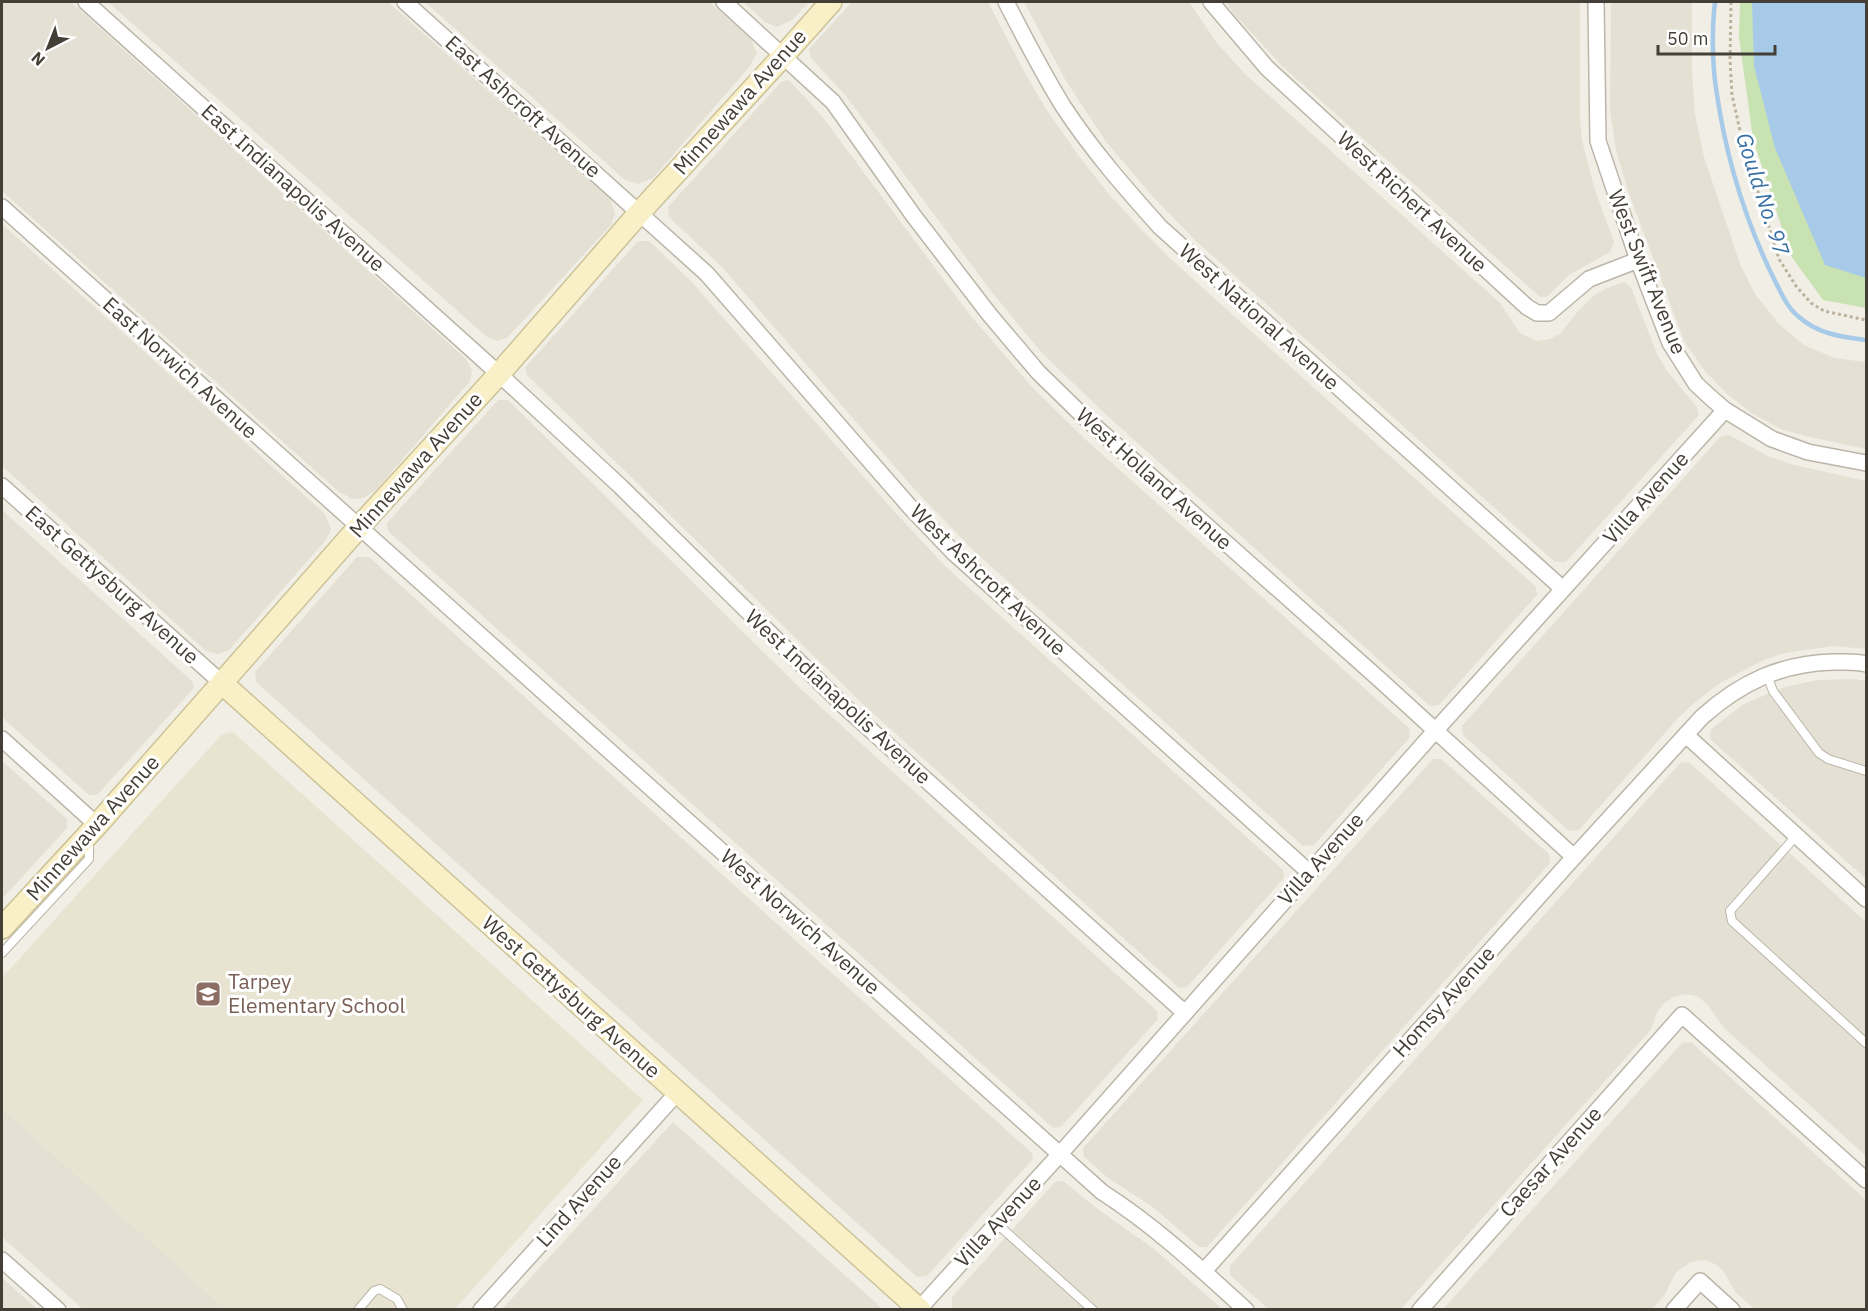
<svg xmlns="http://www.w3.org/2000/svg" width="1868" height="1311" font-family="'IBM Plex Sans',sans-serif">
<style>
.residential{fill:#e4e0d4}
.education{fill:#e9e4d1}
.green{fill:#c9e2b2}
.water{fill:#a7cae9}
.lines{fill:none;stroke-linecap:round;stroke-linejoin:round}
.stream{stroke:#a7cae9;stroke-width:4.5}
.lane-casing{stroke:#bbb6a9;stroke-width:10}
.street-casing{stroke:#bbb6a9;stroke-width:18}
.secondary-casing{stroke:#cdc399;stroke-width:24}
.path{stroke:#bcb39c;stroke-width:3;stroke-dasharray:3 3;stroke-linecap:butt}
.lane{stroke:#fff;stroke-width:8}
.street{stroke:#fff;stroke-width:15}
.secondary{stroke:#f9f0c7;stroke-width:21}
.labels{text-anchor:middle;stroke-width:6;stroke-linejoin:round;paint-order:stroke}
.street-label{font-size:21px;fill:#433f36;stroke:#fff}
.education-label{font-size:21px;fill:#785e54;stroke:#fff;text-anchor:start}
.water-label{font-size:22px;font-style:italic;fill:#3970a4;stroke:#fff}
</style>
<rect width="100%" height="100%" fill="#f1eee6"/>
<!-- residential -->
<g class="residential">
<polygon points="2,2 71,2 466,359 472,370 470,381 376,490 363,498 352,499 338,491 2,191"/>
<polygon points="108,2 388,2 610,199 615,213 611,225 507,338 497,341 487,337"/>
<polygon points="425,2 709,2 750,38 757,53 750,66 653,178 638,184 625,180"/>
<polygon points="743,2 809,2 792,20 777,27 765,22"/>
<polygon points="852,2 988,2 1025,73 1046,109 1078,155 1108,193 1139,227 1174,262 1536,587 1537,595 1439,705 1430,706 1102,411 1043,354 1017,323 991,291 846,96 811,58 809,49"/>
<polygon points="1024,2 1189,2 1217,43 1244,73 1500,303 1520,333 1537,341 1550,339 1561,333 1577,312 1593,296 1605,289 1624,282 1631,287 1657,354 1667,371 1697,407 1699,415 1566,562 1555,562 1197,242 1154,198 1107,143 1066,81"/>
<polygon points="1226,2 1580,2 1580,116 1582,140 1594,187 1614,242 1610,252 1569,275 1547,297 1540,297 1282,66 1235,15"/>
<polygon points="1611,2 1692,2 1692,72 1695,114 1704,157 1740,264 1755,294 1779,324 1804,345 1834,358 1866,362 1866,449 1805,436 1781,429 1753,414 1727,394 1704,370 1684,341 1628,191 1616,150 1610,110"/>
<polygon points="789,80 821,115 970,315 1031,386 1085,439 1409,728 1410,737 1314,845 1303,846 975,552 915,490 722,267 669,217 668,207 781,82"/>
<polygon points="2,224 325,514 331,529 326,540 229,650 218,654 206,651 2,466"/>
<polygon points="638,241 649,241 689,279 893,510 945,566 1283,870 1284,878 1187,987 1179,988 867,708 527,375 525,368"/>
<polygon points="498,400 508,400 801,689 1157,1011 1158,1019 1061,1127 1053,1128 388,531 387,523"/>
<polygon points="1729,435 1768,456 1790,464 1866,481 1866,649 1833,646 1785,653 1764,660 1720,683 1699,699 1680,716 1579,830 1569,831 1463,735 1462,726 1721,436"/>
<polygon points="2,510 193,682 194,688 97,795 89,795 2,717"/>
<polygon points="357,557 369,557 1032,1153 1033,1159 927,1276 917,1277 256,682 255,672"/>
<polygon points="1853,679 1866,681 1866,879 1710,739 1711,729 1744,704 1765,695 1785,687 1818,680"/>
<polygon points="1433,759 1441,759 1549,854 1550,863 1207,1247 1199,1247 1154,1208 1107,1177 1084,1157 1083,1148"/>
<polygon points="2,761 67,819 67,828 2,899"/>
<polygon points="1681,762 1690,763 1866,922 1866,1156 1725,1029 1707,1004 1697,996 1684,994 1674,997 1664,1003 1657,1012 1652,1027 1648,1033 1401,1309 1268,1309 1230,1275 1230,1266"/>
<polygon points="1691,1042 1866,1200 1866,1309 1755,1309 1736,1293 1724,1272 1718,1266 1709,1261 1701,1260 1691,1262 1676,1272 1664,1296 1652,1309 1443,1309 1682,1043"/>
<polygon points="2,1108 226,1309 83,1309 2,1237"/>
<polygon points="673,1122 883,1309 502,1309"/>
<polygon points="1063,1181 1095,1207 1154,1249 1222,1309 955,1310 952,1307 952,1297 1055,1182"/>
<polygon points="2,1278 37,1309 2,1309"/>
</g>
<!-- education -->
<polygon class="education" points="233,732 643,1100 454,1310 226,1309 2,1108 2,978 222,734"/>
<!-- green -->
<polygon class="green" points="1740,2 1866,2 1866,308 1823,300 1791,256 1753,139 1739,37"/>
<!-- water -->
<polygon class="water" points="1752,2 1866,2 1866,278 1825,265 1775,148 1754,66"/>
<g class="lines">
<!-- stream -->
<path class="stream" d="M 1715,2 C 1712,27 1712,62 1716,88 C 1725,153 1745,220 1774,279 C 1781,292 1787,308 1799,317 C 1818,334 1842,337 1866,340"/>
<defs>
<g id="lane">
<polyline points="1767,675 1773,691 1819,753 1828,759 1866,771"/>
<polyline points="1796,836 1730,911 1732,921 1866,1043"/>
<polyline points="2,953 89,859 89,842"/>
<polyline points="996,1223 1093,1310"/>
<polyline points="358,1310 374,1291 380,1289 397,1299 403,1310"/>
</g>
<g id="street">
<polyline points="86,2 499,374 620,486 844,706 1185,1013"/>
<polyline points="405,2 707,274 910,507 954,553 1310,873"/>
<polyline points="724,2 833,102 913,215 989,314 1038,372 1081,414 1379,679 1574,857"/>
<path d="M 1006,2 C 1024,37 1042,72 1063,106 C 1091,149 1126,189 1160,227 L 1563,589"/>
<polyline points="1211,2 1267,68 1527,307 1537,313 1549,313 1589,279 1638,260"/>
<polyline points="1596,2 1598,141 1638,260 1670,343 1696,384 1710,397 1725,410 1772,439 1808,452 1866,463"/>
<path d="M 2,207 L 1102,1192 C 1155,1226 1200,1268 1246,1310"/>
<polyline points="2,486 223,684"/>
<polyline points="1686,735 1866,899"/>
<polyline points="2,739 97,825"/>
<polyline points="2,1260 58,1310"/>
<path d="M 1204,1271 L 1574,857 L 1702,717 C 1741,682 1782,663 1834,662 C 1845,662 1856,661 1866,664"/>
<polyline points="481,1310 677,1093"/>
<polyline points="918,1310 1060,1154 1435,731 1725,410"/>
<polyline points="1420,1310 1682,1015 1866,1180"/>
<polyline points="1674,1310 1700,1281 1732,1310"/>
</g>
<g id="secondary">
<polyline points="223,684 920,1310"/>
<polyline points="2,928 97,825 358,528 499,374 640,212 784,55 831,2"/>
</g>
</defs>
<!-- lane casing -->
<use href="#lane" class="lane-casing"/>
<!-- street casing -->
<use href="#street" class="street-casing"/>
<!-- secondary casing -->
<use href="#secondary" class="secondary-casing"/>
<!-- path -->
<polyline class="path" points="1731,2 1730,60 1732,95 1743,144 1779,259 1796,286 1811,303 1824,311 1866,320"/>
<!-- lane -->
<use href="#lane" class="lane"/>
<!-- street -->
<use href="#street" class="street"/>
<!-- secondary -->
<use href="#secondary" class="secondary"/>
</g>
<!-- icons -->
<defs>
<symbol id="school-square" viewBox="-11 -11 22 22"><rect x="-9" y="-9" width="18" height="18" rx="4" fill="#8d6e63" stroke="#fff"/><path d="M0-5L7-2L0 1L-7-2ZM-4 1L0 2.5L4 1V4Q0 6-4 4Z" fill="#fff"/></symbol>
</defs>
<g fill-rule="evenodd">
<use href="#school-square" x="193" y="979" width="30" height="30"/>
</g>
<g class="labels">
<!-- street labels -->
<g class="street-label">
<text transform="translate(740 102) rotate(-48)" y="7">Minnewawa Avenue</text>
<text transform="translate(523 107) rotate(42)" y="7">East Ashcroft Avenue</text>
<text transform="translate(293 188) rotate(42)" y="7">East Indianapolis Avenue</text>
<text transform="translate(1412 202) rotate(43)" y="7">West Richert Avenue</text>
<text transform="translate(1647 272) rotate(68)" y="7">West Swift Avenue</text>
<text transform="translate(1259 317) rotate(42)" y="7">West National Avenue</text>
<text transform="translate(180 368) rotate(42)" y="7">East Norwich Avenue</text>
<text transform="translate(416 465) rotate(-48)" y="7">Minnewawa Avenue</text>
<text transform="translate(1154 479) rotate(42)" y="7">West Holland Avenue</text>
<text transform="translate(1646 498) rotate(-48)" y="7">Villa Avenue</text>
<text transform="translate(988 580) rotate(44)" y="7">West Ashcroft Avenue</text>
<text transform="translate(112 585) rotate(42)" y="7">East Gettysburg Avenue</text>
<text transform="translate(838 697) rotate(43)" y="7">West Indianapolis Avenue</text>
<text transform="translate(93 828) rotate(-48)" y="7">Minnewawa Avenue</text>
<text transform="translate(1321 859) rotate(-48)" y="7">Villa Avenue</text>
<text transform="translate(800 922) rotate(42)" y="7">West Norwich Avenue</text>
<text transform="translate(571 997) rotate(42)" y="7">West Gettysburg Avenue</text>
<text transform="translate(1444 1002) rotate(-48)" y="7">Homsy Avenue</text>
<text transform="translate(1551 1162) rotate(-48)" y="7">Caesar Avenue</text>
<text transform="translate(579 1201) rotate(-48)" y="7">Lind Avenue</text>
<text transform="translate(998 1222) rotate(-47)" y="7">Villa Avenue</text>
</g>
<!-- education labels -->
<g class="education-label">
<text x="228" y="989">Tarpey<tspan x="228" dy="24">Elementary School</tspan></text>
</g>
<!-- water labels -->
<g class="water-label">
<text transform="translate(1763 194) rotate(72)" y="8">Gould No. 97</text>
</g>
</g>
<!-- border -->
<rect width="1868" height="1311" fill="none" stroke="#433f36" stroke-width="6"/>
<!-- north arrow -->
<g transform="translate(48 48) rotate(222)" stroke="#ffffff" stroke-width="4.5" paint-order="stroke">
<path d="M0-4.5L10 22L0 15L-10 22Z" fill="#433f36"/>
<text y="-9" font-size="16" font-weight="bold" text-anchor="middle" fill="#433f36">N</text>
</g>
<!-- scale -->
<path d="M1658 45v9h117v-9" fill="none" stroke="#433f36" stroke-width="3"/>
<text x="1667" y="45" font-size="18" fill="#433f36" stroke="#ffffff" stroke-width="4.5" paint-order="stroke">50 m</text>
</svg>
